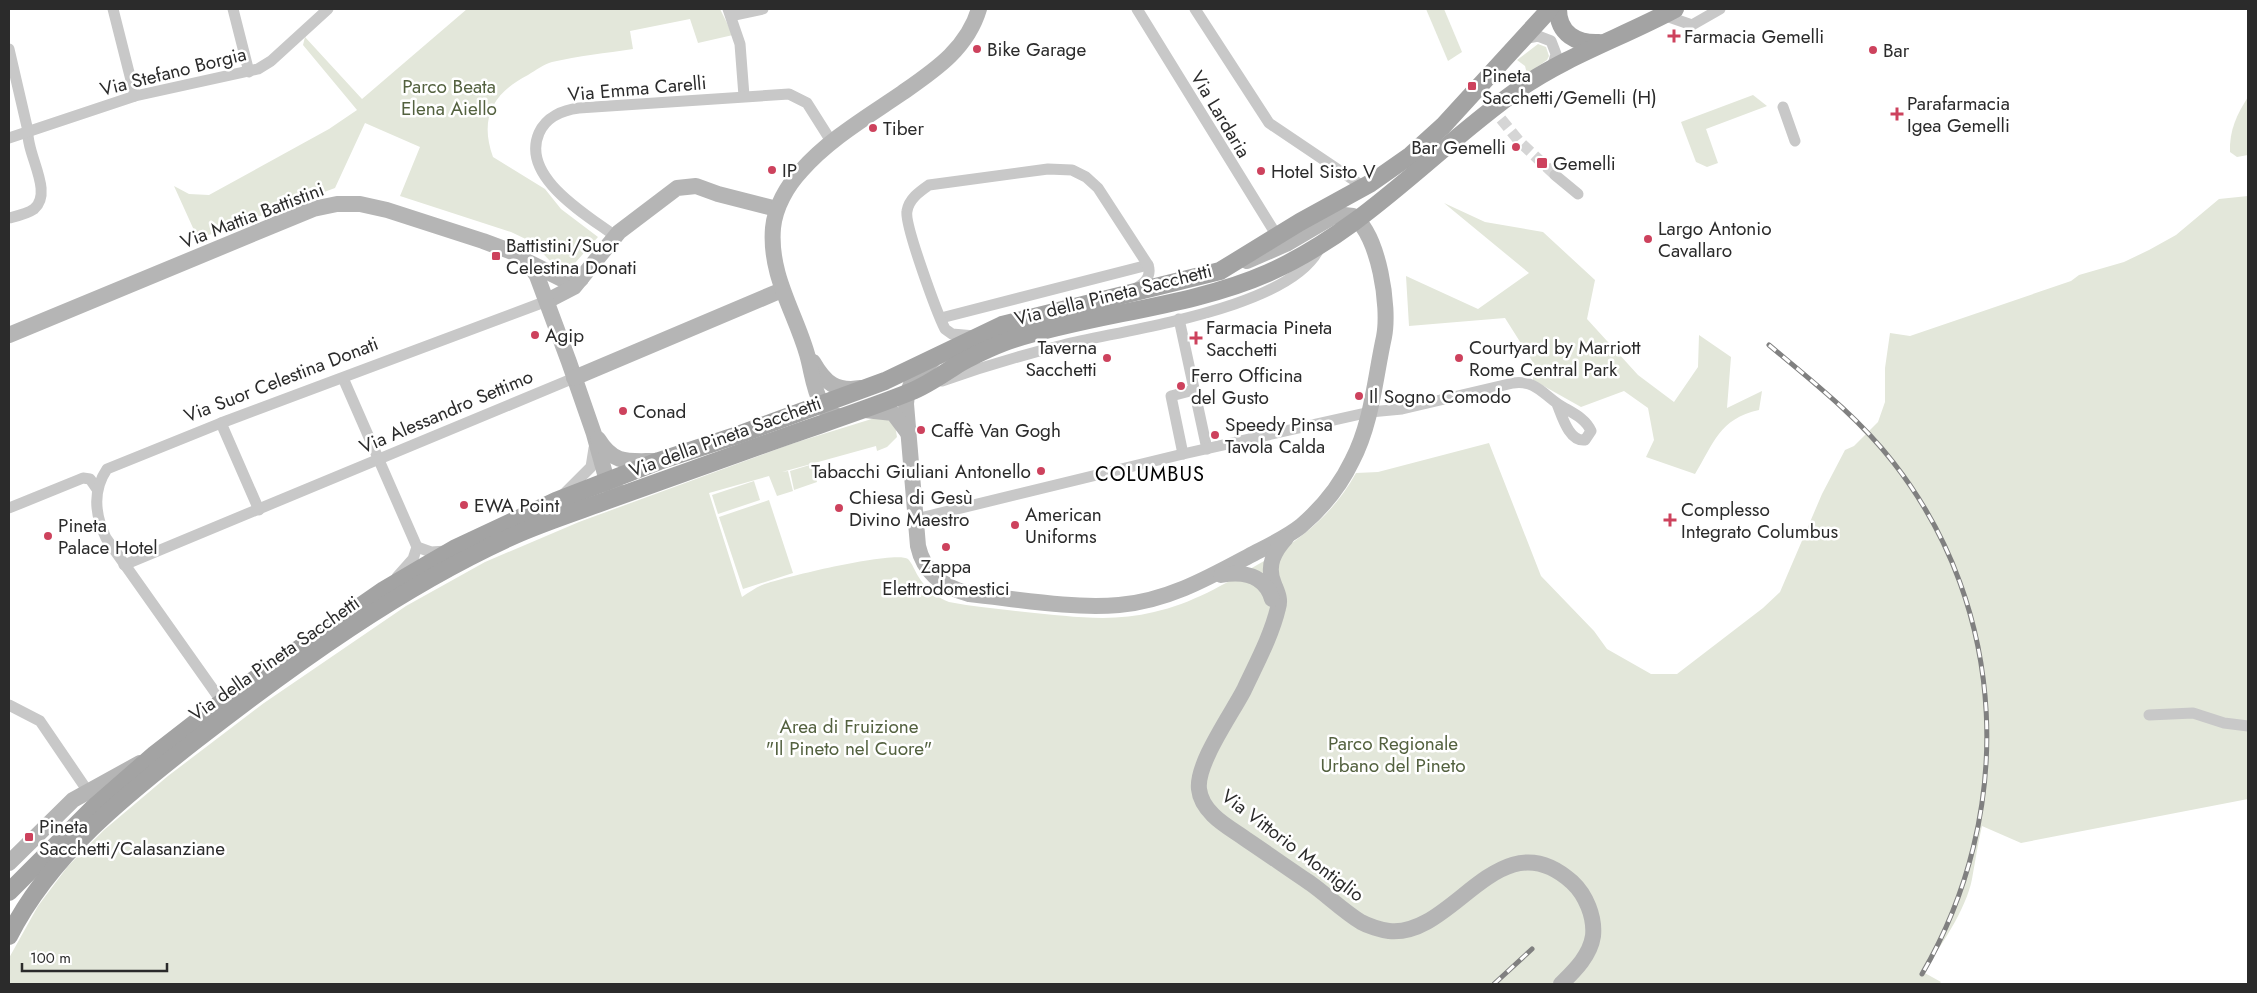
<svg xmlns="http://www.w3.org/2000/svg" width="2257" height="993" font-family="Jost,sans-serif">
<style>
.green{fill:#e3e7da}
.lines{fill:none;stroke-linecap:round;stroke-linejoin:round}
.street-tunnel{stroke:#d5d5d5;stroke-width:11;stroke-dasharray:11 5.5;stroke-linecap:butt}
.street{stroke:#c8c8c8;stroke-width:11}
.secondary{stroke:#b5b5b5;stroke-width:16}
.primary{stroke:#a3a3a3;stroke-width:18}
.rail-casing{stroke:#808080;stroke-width:5}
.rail{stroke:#fff;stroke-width:3;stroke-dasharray:9;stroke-linecap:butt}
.poi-dot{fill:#cd425d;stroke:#fff;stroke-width:2}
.labels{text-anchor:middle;stroke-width:5;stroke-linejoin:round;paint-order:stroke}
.poi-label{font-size:19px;fill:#2b2b2b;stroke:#fff;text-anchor:start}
.street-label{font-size:19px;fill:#2b2b2b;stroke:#fff}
.park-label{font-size:19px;fill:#53613f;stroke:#fff}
.neighbourhood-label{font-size:20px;letter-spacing:1px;fill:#000;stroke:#fff}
</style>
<rect width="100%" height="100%" fill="#fff"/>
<!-- green -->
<g class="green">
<path d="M 467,9 L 720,9 L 733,35 L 698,43 L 690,19 L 630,31 L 633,49 C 606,53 578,56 552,62 C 544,64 536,70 528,75 C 493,93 479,118 493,157 L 545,189 L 561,209 L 598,237 L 567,272 L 558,273 L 551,262 L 532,242 L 511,232 L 400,196 L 420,147 L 365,123 L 335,188 L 198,239 L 174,186 L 189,194 L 209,195 L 329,129 L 357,110 L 303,45 L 305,37 L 362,99 Z"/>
<polygon points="1426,9 1444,9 1462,52 1448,61"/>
<polygon points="1538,44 1546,47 1549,56 1547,60 1527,74 1525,66 1517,60"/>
<polygon points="1753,95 1767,106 1706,129 1718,163 1707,167 1696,162 1681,122"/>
<path d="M 2248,97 L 2248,155 L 2237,157 L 2230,152 C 2229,131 2237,114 2248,97 Z"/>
<path d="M 2248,196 L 2248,799 L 2021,843 L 1982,826 C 1978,843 1975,862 1972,879 C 1966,910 1940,947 1923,972 L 1941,982 L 1939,984 L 9,984 L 9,958 L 38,906 L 68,866 L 104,830 L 168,776 L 264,703 L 406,606 L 485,562 L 579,522 L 791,444 L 878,417 L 886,418 L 895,425 L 897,437 L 887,447 L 877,451 L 876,446 L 782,472 L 788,471 L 793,491 L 777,496 L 769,476 L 709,493 L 742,597 C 748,593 755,588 762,585 C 780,578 895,550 908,559 C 912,563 915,571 918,576 C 925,588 936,597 949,602 C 974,607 1000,609 1025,612 C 1068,616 1111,623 1154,612 C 1191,604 1225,584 1257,565 C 1298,542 1333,515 1356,473 L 1378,472 L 1489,443 L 1541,576 L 1594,631 L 1607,649 L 1651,674 L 1677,674 L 1763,608 L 1780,592 L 1822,494 L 1845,450 L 1854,446 L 1878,422 L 1885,402 L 1885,368 L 1890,333 L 1910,336 L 2071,281 L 2079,275 L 2124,262 L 2149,250 L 2176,235 L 2219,199 Z"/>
<path d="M 1444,203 L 1485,222 L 1543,232 L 1595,280 L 1587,319 L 1638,375 L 1674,402 L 1698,367 L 1699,335 L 1731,357 L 1727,408 L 1762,391 L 1759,410 C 1719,419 1714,443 1695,474 L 1646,457 L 1654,440 L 1648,408 L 1624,391 L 1581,407 L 1533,380 L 1534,364 L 1505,318 L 1409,326 L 1406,276 L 1478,309 L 1529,273 Z"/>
<polygon points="813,464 817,482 794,490 790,471"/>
<polygon points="754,481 760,500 718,514 712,495"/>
<polygon points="769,500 793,573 743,589 719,517"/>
</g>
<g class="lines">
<!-- street-tunnel -->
<polyline class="street-tunnel" points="1501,119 1519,141 1555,175"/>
<!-- street -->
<g class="street">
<polyline points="113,9 135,96"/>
<polyline points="233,9 249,72"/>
<polyline points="728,9 740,44 744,96"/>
<polyline points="1137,9 1277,236"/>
<polyline points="1195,9 1269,123 1364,187"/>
<polyline points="1663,15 1692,25 1720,9"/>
<polyline points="731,16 763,9"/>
<polyline points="1523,39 1538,36 1551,41 1556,54 1552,68"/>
<path d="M 9,49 L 28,131 C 26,154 54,192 34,209 C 27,214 17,216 9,218"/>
<polyline points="1783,107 1795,141"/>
<polyline points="9,138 135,96 258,69 271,61 328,9"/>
<polyline points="1555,175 1578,194"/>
<path d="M 615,236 C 587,215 520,177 539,133 C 546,117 563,110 579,108 L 789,94 L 807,103 L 831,141"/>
<polyline points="941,318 1148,265"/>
<polyline points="1179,319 1207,449"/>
<path d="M 975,336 L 952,334 L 945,329 C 937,313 904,224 907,211 C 909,199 919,192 929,185 L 1048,169 L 1072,170 L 1086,177 L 1098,188 L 1148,265 C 1152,276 1145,283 1135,289"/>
<polyline points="343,378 417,547 413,559 397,577"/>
<path d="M 942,381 C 982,367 1022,355 1063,345 C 1126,329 1292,309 1320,247"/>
<polyline points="221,423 259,510"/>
<polyline points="1183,454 1171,396 1194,390"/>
<polyline points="563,495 591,467 594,448"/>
<polyline points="9,508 83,478 90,479 97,489"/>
<path d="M 916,519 L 1183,454 L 1370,412 L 1402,409 L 1513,383 C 1535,380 1542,393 1558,404 C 1570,412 1585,417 1591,431 L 1585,440 C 1569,442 1562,416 1557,404"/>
<polyline points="417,547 431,552 447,551"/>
<polyline points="124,565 574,378"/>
<path d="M 222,702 L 106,538 C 95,515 92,491 107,469 L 221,423 L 547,301"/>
<polyline points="9,705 40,721 87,790"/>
<polyline points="2149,715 2193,713 2224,723 2248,726"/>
</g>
<!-- secondary -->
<g class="secondary">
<polyline points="530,263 566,281 581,279"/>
<polyline points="547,301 574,287 619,232 677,188 696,186 718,194 777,209"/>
<polyline points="9,335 313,209 337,204 360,204 387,210 483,241 515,253 528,262 537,276 569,362 594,434 607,481 612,489 623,494"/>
<path d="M 932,361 C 917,374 907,384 906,404 L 918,546 C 924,573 943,587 969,594 C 1017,599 1071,609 1119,605 C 1167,601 1208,578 1249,556 C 1266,547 1286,538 1301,526 C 1322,508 1340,486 1352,461 C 1372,423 1375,378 1384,337 C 1390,307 1379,235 1353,216 L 1344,215 L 1332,217 L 1286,244 L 1247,261"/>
<path d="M 813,362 C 825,383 836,392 861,388"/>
<polyline points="574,378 782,290"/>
<polyline points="865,410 893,413 908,433"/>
<path d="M 841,417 C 833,415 826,412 822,405 C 813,389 812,371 807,354 C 795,312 769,275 773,228 C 775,207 787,186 801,171 C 829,139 867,117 902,93 C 935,70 967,49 979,9"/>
<path d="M 598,439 C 614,465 628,461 656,461"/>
<path d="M 1286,538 C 1274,551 1266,566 1274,584 C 1277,592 1281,599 1278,608 C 1271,637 1256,664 1244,690 C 1231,715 1196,764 1199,789 C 1200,799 1206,808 1213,815 C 1223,825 1236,832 1247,840 C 1268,854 1289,869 1310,883 C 1327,895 1343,911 1361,922 C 1368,926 1381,930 1389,931 C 1454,938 1499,816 1572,882 C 1586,895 1595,917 1593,936 C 1590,956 1574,971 1561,984"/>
<path d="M 1221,575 C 1243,571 1265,575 1272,599"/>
<polyline points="9,863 73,800 140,763"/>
</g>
<!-- primary -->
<g class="primary">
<path d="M 1558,9 C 1558,34 1577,44 1599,43"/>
<polyline points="9,892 92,809 155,754 222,702 384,590 423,567 454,549 556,501 659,461 738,435 885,381 1002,325 1220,271 1300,222 1371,183 1411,155 1443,126 1550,9"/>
<path d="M 9,936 C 50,855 124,796 196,740 C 292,665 403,585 515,535 C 542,523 570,514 597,504 C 662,481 726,458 790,435 C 830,421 870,408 910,392 C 928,385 944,373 960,363 C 977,354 995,345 1014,339 C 1095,313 1191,307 1268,273 C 1365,230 1434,149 1519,89 C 1568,55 1623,37 1675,9"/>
</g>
<defs>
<g id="rail">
<path d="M 1769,345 C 1812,381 1858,417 1893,462 C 2009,610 2016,813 1922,974"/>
<polyline points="1494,984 1532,949"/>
</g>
</defs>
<!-- rail casing -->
<use href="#rail" class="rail-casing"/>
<!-- rail -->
<use href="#rail" class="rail"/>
</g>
<!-- markers -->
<g class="poi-dot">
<path d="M1671.5 28.5h5v5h5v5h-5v5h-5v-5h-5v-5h5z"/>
<circle cx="977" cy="49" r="5"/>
<circle cx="1873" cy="50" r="5"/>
<rect x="1467" y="81" width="10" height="10" rx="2.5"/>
<path d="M1894.5 106.5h5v5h5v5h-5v5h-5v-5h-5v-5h5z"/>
<circle cx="873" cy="128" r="5"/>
<circle cx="1516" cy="147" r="5"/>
<rect x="1536" y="157" width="12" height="12" rx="2.5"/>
<circle cx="772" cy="170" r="5"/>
<circle cx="1261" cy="171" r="5"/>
<circle cx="1648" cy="239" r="5"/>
<rect x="491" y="251" width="10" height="10" rx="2.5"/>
<circle cx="535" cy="335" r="5"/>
<path d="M1193.5 330.5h5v5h5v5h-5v5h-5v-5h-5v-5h5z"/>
<circle cx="1107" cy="358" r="5"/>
<circle cx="1459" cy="358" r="5"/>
<circle cx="1181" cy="386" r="5"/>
<circle cx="1359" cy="396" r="5"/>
<circle cx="623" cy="411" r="5"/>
<circle cx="921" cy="430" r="5"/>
<circle cx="1215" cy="435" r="5"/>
<circle cx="1041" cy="471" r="5"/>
<circle cx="464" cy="505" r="5"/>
<circle cx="839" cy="508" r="5"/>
<path d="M1667.5 512.5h5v5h5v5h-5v5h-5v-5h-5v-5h5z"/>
<circle cx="1015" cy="525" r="5"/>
<circle cx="48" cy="536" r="5"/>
<circle cx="946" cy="547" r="5"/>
<rect x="24" y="832" width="10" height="10" rx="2.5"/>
</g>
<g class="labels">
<!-- poi labels -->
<g class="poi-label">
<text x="1684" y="43">Farmacia Gemelli</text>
<text x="987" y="56">Bike Garage</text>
<text x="1883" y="57">Bar</text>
<text x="1482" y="82">Pineta<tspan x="1482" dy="22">Sacchetti/Gemelli (H)</tspan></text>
<text x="1907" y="110">Parafarmacia<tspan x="1907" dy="22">Igea Gemelli</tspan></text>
<text x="883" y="135">Tiber</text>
<text x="1506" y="154" text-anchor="end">Bar Gemelli</text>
<text x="1553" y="170">Gemelli</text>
<text x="782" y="177">IP</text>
<text x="1271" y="178">Hotel Sisto V</text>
<text x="1658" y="235">Largo Antonio<tspan x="1658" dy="22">Cavallaro</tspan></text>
<text x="506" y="252">Battistini/Suor<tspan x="506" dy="22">Celestina Donati</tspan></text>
<text x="1206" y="334">Farmacia Pineta<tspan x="1206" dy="22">Sacchetti</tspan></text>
<text x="545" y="342">Agip</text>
<text x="1097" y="354" text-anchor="end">Taverna<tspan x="1097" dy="22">Sacchetti</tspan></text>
<text x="1469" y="354">Courtyard by Marriott<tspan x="1469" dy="22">Rome Central Park</tspan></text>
<text x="1191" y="382">Ferro Officina<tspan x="1191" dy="22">del Gusto</tspan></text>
<text x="1369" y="403">Il Sogno Comodo</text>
<text x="633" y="418">Conad</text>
<text x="1225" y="431">Speedy Pinsa<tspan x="1225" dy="22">Tavola Calda</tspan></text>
<text x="931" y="437">Caffè Van Gogh</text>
<text x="1031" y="478" text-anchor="end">Tabacchi Giuliani Antonello</text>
<text x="849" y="504">Chiesa di Gesù<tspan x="849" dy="22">Divino Maestro</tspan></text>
<text x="474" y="512">EWA Point</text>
<text x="1681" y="516">Complesso<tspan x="1681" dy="22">Integrato Columbus</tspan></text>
<text x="1025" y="521">American<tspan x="1025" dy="22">Uniforms</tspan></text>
<text x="58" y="532">Pineta<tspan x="58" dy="22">Palace Hotel</tspan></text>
<text x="946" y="573" text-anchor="middle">Zappa<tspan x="946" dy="22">Elettrodomestici</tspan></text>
<text x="39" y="833">Pineta<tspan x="39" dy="22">Sacchetti/Calasanziane</tspan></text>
</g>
<!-- street labels -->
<g class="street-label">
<text transform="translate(173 71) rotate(-14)" y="7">Via Stefano Borgia</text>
<text transform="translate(637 88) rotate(-5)" y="7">Via Emma Carelli</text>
<text transform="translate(1221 114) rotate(59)" y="7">Via Lardaria</text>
<text transform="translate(252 215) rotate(-21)" y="7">Via Mattia Battistini</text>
<text transform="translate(1113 294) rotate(-14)" y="7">Via della Pineta Sacchetti</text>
<text transform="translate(281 379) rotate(-21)" y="7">Via Suor Celestina Donati</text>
<text transform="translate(446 411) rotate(-23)" y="7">Via Alessandro Settimo</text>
<text transform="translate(725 436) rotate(-20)" y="7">Via della Pineta Sacchetti</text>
<text transform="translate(274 658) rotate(-35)" y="7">Via della Pineta Sacchetti</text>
<text transform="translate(1293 845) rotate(37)" y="7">Via Vittorio Montiglio</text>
</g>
<!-- park labels -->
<g class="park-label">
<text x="449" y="93">Parco Beata<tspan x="449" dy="22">Elena Aiello</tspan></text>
<text x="849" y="733">Area di Fruizione<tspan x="849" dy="22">"Il Pineto nel Cuore"</tspan></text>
<text x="1393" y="750">Parco Regionale<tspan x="1393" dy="22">Urbano del Pineto</tspan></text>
</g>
<!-- neighbourhood labels -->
<g class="neighbourhood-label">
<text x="1150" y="481">COLUMBUS</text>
</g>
</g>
<!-- border -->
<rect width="2257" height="993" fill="none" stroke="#2b2b2b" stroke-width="20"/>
<!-- scale -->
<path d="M22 963v8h145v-8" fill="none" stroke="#2b2b2b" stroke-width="2.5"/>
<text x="30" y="963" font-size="15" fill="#2b2b2b" stroke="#ffffff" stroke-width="4" paint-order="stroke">100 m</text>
</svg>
